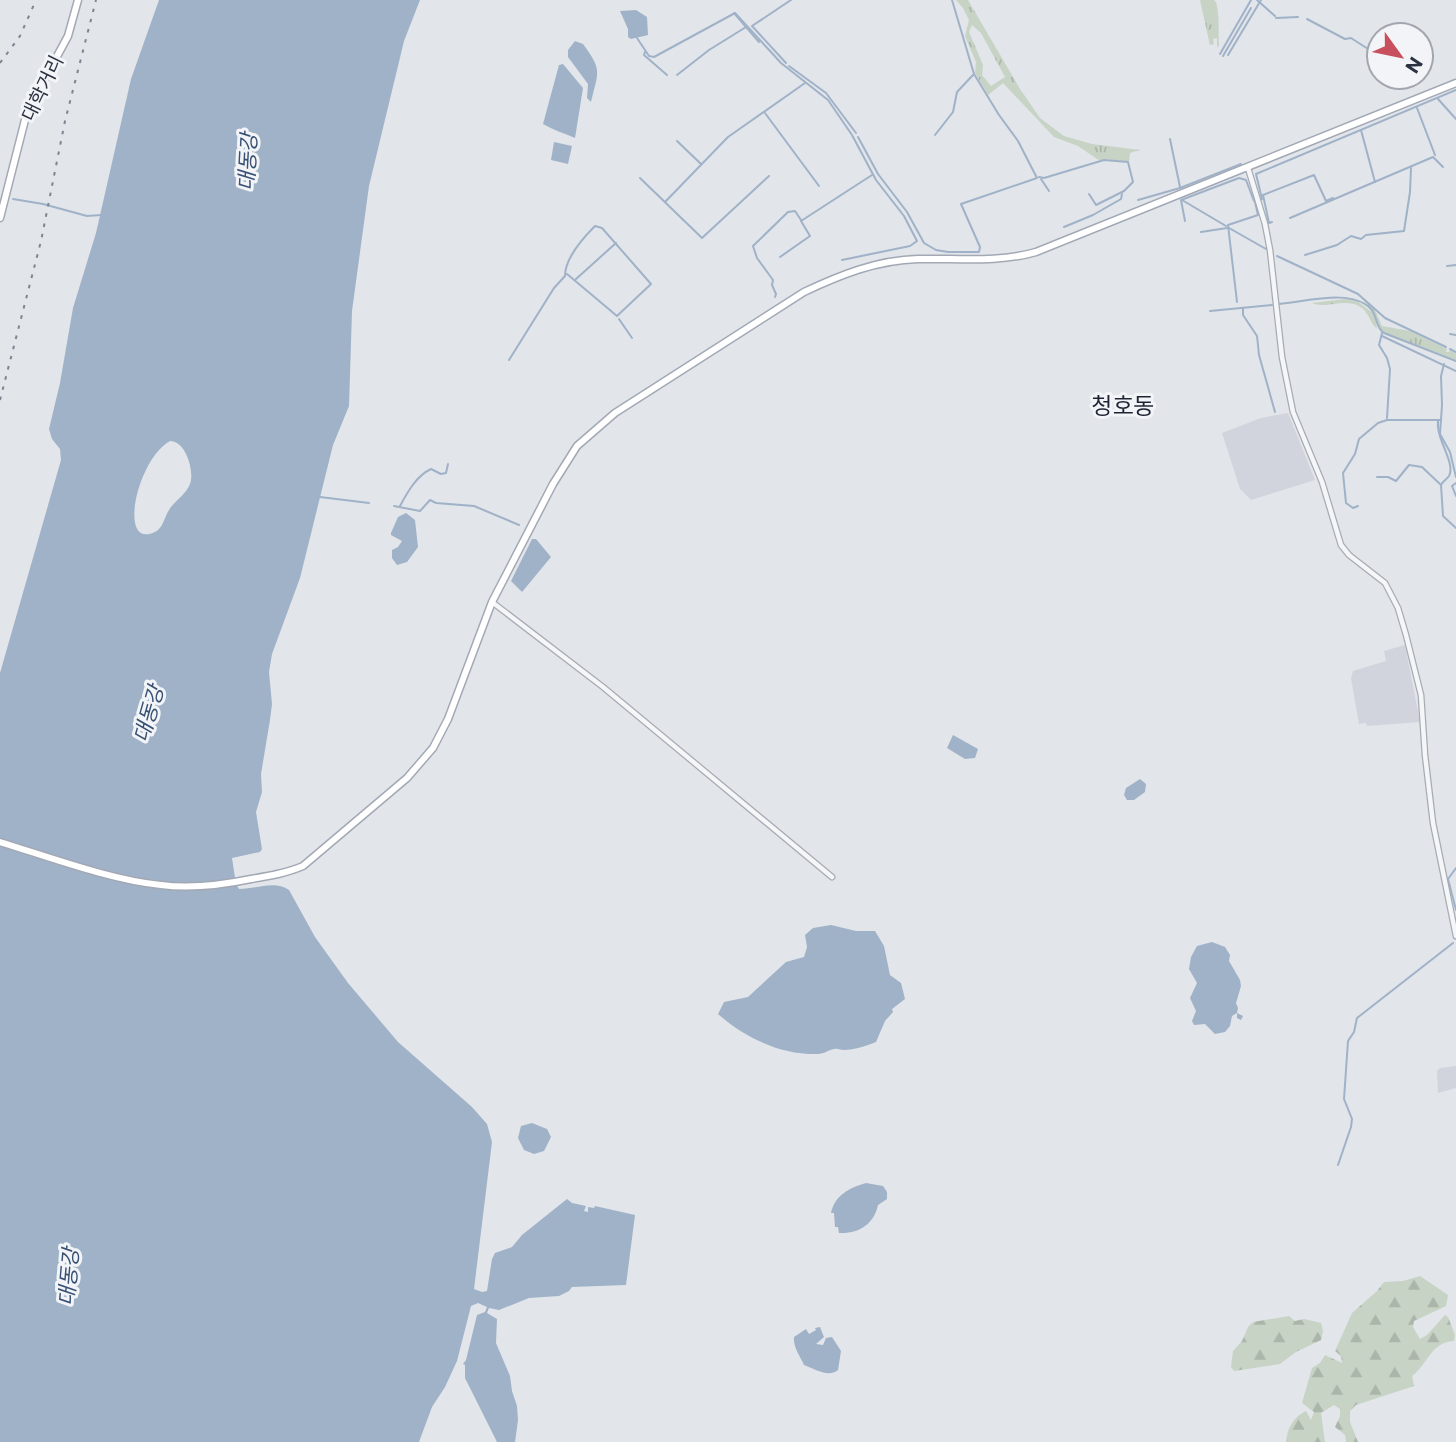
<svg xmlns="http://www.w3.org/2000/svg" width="1456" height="1442" font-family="Commissioner,'Noto Sans KR',sans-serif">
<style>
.built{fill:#d1d4dc}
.grass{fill:url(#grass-tufts);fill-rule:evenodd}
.forest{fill:url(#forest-firs)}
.water{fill:#a0b2c8;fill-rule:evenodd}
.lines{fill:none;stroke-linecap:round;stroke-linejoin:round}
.stream{stroke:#a0b2c8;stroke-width:2}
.minor-casing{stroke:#a7acb4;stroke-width:7}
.major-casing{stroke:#a2a9b5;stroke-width:9}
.minor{stroke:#f5f6f8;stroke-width:4.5}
.major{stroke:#fff;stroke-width:6}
.rail{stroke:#7d8493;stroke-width:2;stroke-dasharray:3.5 7;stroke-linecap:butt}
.labels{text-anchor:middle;stroke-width:6;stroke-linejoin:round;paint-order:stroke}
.street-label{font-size:19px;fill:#2b3241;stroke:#f2f4f7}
.water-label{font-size:21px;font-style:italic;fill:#375073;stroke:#f2f4f7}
.quarter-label{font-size:23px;fill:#1d2432;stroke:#f2f4f7}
</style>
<defs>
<pattern id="grass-tufts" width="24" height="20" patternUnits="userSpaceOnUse" patternTransform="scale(1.75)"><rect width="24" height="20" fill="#c7d3c4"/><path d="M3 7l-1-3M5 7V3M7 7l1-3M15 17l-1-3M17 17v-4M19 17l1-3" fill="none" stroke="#abb6aa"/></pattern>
<pattern id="forest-firs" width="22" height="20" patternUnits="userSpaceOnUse" patternTransform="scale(1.75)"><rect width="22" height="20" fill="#c7d3c4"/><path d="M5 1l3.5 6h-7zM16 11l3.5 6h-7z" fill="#abb6aa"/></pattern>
</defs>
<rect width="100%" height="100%" fill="#e2e5ea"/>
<!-- built -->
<g class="built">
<polygon points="1288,413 1315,480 1251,500 1240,489 1222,433 1261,418"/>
<polygon points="1405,645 1420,722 1367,726 1366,723 1359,724 1351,678 1353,671 1386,661 1384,651"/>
<polygon points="1456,1066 1456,1088 1438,1093 1437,1071 1440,1068"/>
</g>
<!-- grass -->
<g class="grass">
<path d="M 956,0 L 968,0 L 1020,89 L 1040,118 L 1064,136 L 1092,144 L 1140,150 L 1130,153 L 1129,162 L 1104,159 L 1100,161 L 1078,146 L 1054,137 L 1003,83 L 988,95 L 975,73 L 976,62 L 965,36 L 969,20 L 963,8 ZM 972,25 L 981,33 L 1005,77 L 991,86 L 982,75 L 983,65 L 969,32 Z"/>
<path d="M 1200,0 L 1214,0 L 1216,2 C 1220,18 1218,30 1219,45 L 1217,48 L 1217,38 L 1213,39 L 1214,44 L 1210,45 Z"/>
<path d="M 1353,298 L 1374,314 L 1361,298 L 1375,310 L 1382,326 L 1410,331 L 1447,349 L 1446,352 L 1449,352 L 1450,350 L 1456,353 L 1456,360 L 1389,336 L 1380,329 L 1375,314 L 1377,329 C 1369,322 1369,311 1359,306 C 1344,298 1327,309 1312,303 Z"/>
</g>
<!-- forest -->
<g class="forest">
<path d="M 1420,1276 L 1448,1295 L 1446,1306 L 1414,1321 L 1413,1327 L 1420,1339 L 1427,1335 L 1445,1315 L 1448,1317 L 1455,1335 L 1454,1341 C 1431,1342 1428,1364 1412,1376 L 1414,1386 L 1356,1405 L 1350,1411 L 1350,1422 L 1358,1442 L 1346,1442 L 1345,1435 L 1335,1427 L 1340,1416 L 1340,1409 L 1334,1405 L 1321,1413 L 1325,1442 L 1286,1442 C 1287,1429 1293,1417 1306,1411 L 1311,1420 L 1314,1412 L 1302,1403 L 1312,1368 L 1320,1363 L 1325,1355 L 1342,1363 L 1341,1356 L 1335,1351 L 1352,1313 L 1377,1291 L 1384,1282 L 1403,1281 Z"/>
<polygon points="1289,1316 1295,1321 1304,1319 1321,1323 1323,1331 1321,1340 1296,1352 1280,1364 1234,1371 1231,1367 1233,1351 1242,1341 1248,1327 1253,1322"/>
</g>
<!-- water -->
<g class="water">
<path d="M 159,0 L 420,0 L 404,41 L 369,186 L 352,311 L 349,406 L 333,445 L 300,578 L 272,654 L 269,672 L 272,704 L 270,720 L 261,774 L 262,792 L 256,812 L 262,849 L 260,852 L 232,858 L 236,884 L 239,889 C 256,889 275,880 289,890 L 315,937 L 348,983 L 398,1042 L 472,1107 L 487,1124 L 492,1142 L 474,1289 L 482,1292 L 487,1291 L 492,1259 L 495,1253 L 512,1247 L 522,1235 L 567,1199 L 572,1203 L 586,1206 L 584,1211 L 588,1212 L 588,1207 L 594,1208 L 595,1206 L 635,1215 L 626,1285 L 572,1287 L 569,1291 L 559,1296 L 529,1298 L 499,1310 L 489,1308 L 487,1313 L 497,1319 L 496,1343 L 510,1376 L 512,1391 L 517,1406 L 518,1420 L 515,1442 L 497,1442 L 465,1378 L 465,1365 L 463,1364 L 466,1360 L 477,1315 L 485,1312 L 487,1307 L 478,1303 L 471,1306 L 457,1361 L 445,1387 L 432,1407 L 419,1442 L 0,1442 L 0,673 L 61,460 L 60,449 L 52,439 L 49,429 L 60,383 L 73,308 L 96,233 L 131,79 ZM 170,441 C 185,441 193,467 191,480 C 189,493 175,500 169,510 C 164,518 163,528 155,532 C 117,550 137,459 170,441 Z"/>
<polygon points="636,10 647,17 648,35 631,39 628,37 628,29 620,11"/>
<path d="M 575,41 L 583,44 C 603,71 598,72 591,102 L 587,98 L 588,84 L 568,57 L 568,50 Z"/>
<path d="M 563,64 L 583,88 L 575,138 C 564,133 553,130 543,124 L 559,65 Z"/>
<polygon points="554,142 572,146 568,164 551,160"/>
<polygon points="406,513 415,520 418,547 407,562 397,565 392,558 392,550 398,547 402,541 391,535 391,533 398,517"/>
<polygon points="532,539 536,539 551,557 522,592 511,581"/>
<polygon points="953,735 978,749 975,758 965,759 947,748"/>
<polygon points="1140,779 1146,784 1145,792 1134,800 1127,800 1124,795 1126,788"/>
<path d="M 831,925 L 856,931 L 875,931 L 884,946 L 890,975 L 901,983 L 905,999 L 892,1009 L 893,1012 L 885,1021 L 876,1042 C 866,1046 854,1050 844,1050 C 841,1050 837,1048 834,1049 C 828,1050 824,1054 818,1054 C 781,1055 745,1038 718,1014 L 724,1002 L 748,997 L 786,962 L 804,957 L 807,947 L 805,935 L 813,928 Z"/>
<polygon points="1212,942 1225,947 1230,955 1229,961 1240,980 1241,986 1236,1003 1238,1008 1237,1013 1243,1016 1241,1020 1237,1018 1237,1013 1232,1016 1230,1026 1225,1032 1215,1034 1205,1024 1194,1025 1192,1021 1196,1011 1190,998 1197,983 1189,969 1191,957 1197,946"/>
<polygon points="532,1123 547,1129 551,1137 544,1151 534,1154 524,1150 518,1138 521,1126"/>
<path d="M 866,1183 L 883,1186 L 887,1192 L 887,1199 L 878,1205 C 874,1224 859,1234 839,1233 L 838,1227 L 835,1227 L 834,1213 L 831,1213 C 835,1195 849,1188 866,1183 Z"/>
<path d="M 820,1327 L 824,1337 L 816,1344 L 823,1345 L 826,1338 L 832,1337 L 841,1351 L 838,1370 C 828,1378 815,1369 804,1365 C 800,1356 793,1347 794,1337 L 806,1329 L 809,1334 L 816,1330 L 815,1328 Z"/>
</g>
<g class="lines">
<!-- stream -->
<g class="stream">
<polyline points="1257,0 1275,16"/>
<polyline points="734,13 759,42"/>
<polyline points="1276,18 1298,17"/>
<polyline points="1307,19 1345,39 1351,38 1379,56"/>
<polyline points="637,38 649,56 654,57 735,13 781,63 828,100 852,135 876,180 904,216 917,241 910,246 842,260"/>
<polyline points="645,52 644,55 667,75"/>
<polyline points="1220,54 1251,0"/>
<polyline points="1228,55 1261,0"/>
<polyline points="1223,56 1251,8"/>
<polyline points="786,63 752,26 791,0"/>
<polyline points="789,66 826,93 856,133"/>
<polyline points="677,75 709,50 746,27"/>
<polyline points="1414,77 1415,78"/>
<polyline points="1438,99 1456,119"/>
<polyline points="1417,108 1435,155"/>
<polyline points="765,113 819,186"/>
<polyline points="1361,130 1375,182"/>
<polyline points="935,135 953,112 957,92 973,75"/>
<polyline points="858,137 878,174 907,212 924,243 936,250 948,252 979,252 980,247 961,204 1037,178 1018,141 999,115 974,74 952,0"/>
<polyline points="1170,139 1180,187"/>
<polyline points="677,141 701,164"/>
<polyline points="1039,177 1044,178 1104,160 1128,162 1133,182 1124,191 1096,205 1089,194"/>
<polyline points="640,178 702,238 769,176"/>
<polyline points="1041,179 1049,191"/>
<polyline points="13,199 43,204 87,216 101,215"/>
<polyline points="1138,200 1180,188 1241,164"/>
<polyline points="1182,200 1226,226"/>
<polyline points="665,202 728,137 805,83"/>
<polyline points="1290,218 1433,157 1443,167"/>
<polyline points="1185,221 1181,200 1239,178 1246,180 1254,201"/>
<polyline points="1272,222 1269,223 1263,195 1314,175 1326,201 1333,198"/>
<polyline points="1064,227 1093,215 1121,199 1122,194"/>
<polyline points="1229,228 1266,249"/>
<polyline points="1201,232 1227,228"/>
<polyline points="1305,255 1337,245 1351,236 1361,239 1366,235 1404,231 1410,192 1411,168"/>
<polyline points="1277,256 1358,294 1385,318 1446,347"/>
<polyline points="780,257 810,236 801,221 872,175"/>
<polyline points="1447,266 1456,265"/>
<polyline points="576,279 616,243"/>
<polyline points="775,297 776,294 772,285 773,280 757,258 753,246 788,212 795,211 801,220"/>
<polyline points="1237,302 1228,225 1258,215 1255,202 1262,199 1256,174 1456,90"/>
<path d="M 1279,304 C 1306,302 1351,288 1371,309 C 1378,317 1375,327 1384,333 L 1456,361"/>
<polyline points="1243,308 1243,315 1257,336 1259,355 1275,412"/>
<polyline points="1210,311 1272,305"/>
<polyline points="619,319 632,338"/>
<polyline points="1382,333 1379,345 1387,358 1390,369 1387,418"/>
<polyline points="1450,334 1456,335"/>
<polyline points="1382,336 1456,371"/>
<polyline points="1450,349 1456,352"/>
<path d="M 509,360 L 554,288 L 565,276 C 565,258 582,239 595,226 L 602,228 L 651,284 L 617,316 L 567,274"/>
<polyline points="1444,364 1441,376 1442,405 1440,434 1450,452 1456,477"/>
<path d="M 1438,421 C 1436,440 1456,463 1449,476 C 1447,479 1443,481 1441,485"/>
<polyline points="1377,477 1388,477 1396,481 1409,465 1422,467 1441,485 1443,516 1456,528"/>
<polyline points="1456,483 1452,486 1456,496"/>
<polyline points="320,497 369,503"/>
<polyline points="394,506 420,511 430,500 436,503 474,506 519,525"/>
<path d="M 400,506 C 407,493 416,476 431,469 L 441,474 L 446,473 L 448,464"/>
<polyline points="1358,506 1353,508 1346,503 1343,473 1355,454 1359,439 1378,423 1387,420 1441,420"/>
<polyline points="1456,868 1448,879 1456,910"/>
<polyline points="1338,1165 1351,1127 1352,1119 1344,1099 1348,1041 1354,1032 1357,1018 1453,943"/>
</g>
<defs>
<g id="minor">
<polyline points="1248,168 1265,224 1270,250 1282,357 1293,412 1322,482 1341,545 1349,555 1385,583 1398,608 1406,635 1421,695 1425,755 1433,823 1456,936"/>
<polyline points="492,602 603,687 832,877"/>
</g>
<g id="major">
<polyline points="0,218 27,112 68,36 78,0"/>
<path d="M 0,842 C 49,857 111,880 161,885 C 191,889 222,885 251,879 C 269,876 287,873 303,866 L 407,778 L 433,748 L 448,719 L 492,602 L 553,484 L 577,446 L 615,413 L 804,292 C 840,275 877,260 918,259 C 957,258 998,263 1036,252 L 1456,83"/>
</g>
</defs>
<!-- minor casing -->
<use href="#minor" class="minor-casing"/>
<!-- major casing -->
<use href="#major" class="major-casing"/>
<!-- minor -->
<use href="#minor" class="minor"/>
<!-- major -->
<use href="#major" class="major"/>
<!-- rail -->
<g class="rail">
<polyline points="0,63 20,36 36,0"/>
<polyline points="0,400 41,241 65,121 96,0"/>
</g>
</g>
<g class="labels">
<!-- street labels -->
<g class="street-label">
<text transform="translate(42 88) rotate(-64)" y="7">대학거리</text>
</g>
<!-- water labels -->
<g class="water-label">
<text transform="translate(248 162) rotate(-87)" y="7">대동강</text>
<text transform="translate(149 714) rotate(-74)" y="7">대동강</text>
<text transform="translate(69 1277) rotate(-85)" y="7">대동강</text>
</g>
<!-- quarter labels -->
<g class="quarter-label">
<text x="1123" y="414">청호동</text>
</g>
</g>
<!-- north arrow -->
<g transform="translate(1400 56) rotate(123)"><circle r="33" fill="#f2f4f7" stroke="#a2a6ae" stroke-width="2"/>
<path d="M0-5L12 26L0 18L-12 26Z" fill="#c74f5e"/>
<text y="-10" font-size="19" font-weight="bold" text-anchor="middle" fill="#2b3241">N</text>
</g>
</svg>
